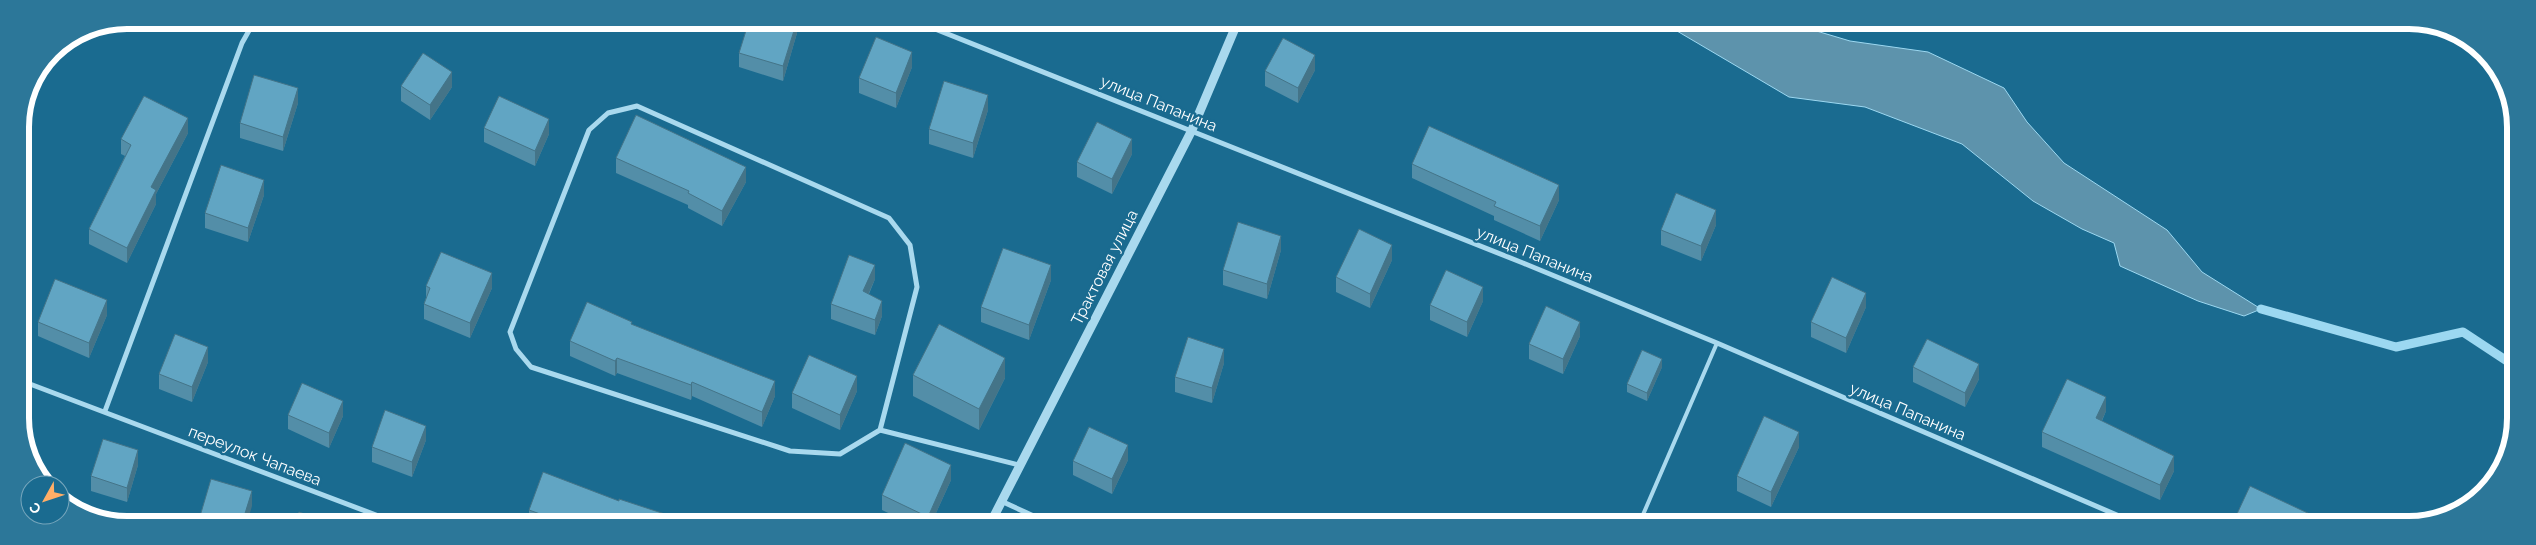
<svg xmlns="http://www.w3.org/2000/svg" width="2536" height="545" font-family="Raleway,sans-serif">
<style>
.water{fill:#5d93ac;stroke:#9cd8f1}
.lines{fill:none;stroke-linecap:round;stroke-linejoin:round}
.stream{stroke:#9cd8f1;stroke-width:9}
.service{stroke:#a9d9ee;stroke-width:4}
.minor{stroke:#a9d9ee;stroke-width:5}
.tertiary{stroke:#a9d9ee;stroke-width:9}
.wall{fill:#538ea8}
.shaded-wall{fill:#447488}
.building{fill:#61a5c3;stroke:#447488}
.labels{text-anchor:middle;stroke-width:5;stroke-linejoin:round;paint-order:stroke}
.street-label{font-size:16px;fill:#fff;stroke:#1a6b90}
.rim{fill:none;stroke:#fff;stroke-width:6}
</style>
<rect width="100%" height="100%" fill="#1a6b90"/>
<!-- water -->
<polygon class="water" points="1660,21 1783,21 1850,41 1928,52 2004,88 2027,122 2064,163 2167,230 2202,272 2261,309 2244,316 2198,301 2120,266 2114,243 2082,229 2033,201 1962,144 1865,107 1789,97"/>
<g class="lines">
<!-- stream -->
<polyline class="stream" points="2261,309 2396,347 2463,332 2510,363 2514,363"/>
<!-- service -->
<polyline class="service" points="1639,524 1717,343"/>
<!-- minor -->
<g class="minor">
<polyline points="915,21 1523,263 1717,343 2140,525"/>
<polygon points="637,106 889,218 910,245 917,287 880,430 840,454 790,451 531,367 516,349 510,332 589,130 608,113"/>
<polyline points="22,381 397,523"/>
<polyline points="105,411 242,43 255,20"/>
<polyline points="880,430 1019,465"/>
<polyline points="1001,501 1051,524"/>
</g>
<!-- tertiary -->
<polyline class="tertiary" points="990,524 1192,130 1238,21"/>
</g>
<!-- wall -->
<g class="wall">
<polygon points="690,20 709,20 706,27"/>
<polygon points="797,21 797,33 783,81 739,67 739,53"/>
<polygon points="912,67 896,108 859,93 859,78"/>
<polygon points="1315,70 1298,103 1265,86 1265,71"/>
<polygon points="401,86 452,87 430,120 401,101"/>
<polygon points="298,103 283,151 240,138 240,123"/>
<polygon points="988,110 973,158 929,144 929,129"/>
<polygon points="484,128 549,134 535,166 484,142"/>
<polygon points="188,133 156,194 156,204 127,263 89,244 89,229 125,156 121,154 121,139"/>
<polygon points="1132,154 1112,194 1077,177 1077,162"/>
<polygon points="616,158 746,182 722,226 688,208 688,205 616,173"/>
<polygon points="1412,164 1559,200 1540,241 1494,220 1494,216 1412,178"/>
<polygon points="264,195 248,242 205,228 205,213"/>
<polygon points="1716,225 1701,261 1661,245 1661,230"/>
<polygon points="1281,250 1267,299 1223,285 1223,270"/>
<polygon points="1392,260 1370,308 1336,292 1336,277"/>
<polygon points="875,279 869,294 882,316 875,335 831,319 831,304"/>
<polygon points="1051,280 1029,340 981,322 981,307"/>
<polygon points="426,286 492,288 470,338 424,319 424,304 426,298"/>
<polygon points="1483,301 1467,337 1430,320 1430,305"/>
<polygon points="1866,307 1846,353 1811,337 1811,322"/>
<polygon points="107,315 89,358 38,336 38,322"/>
<polygon points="632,325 775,396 762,427 692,396 691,400 617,373 615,376 570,356 570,341"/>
<polygon points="1580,336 1563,374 1529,359 1529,344"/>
<polygon points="208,362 192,402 159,389 159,374"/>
<polygon points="1224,363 1212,403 1175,392 1175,377"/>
<polygon points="1662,367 1647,401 1627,392 1627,384"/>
<polygon points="1913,367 1979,379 1965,407 1913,382"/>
<polygon points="913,375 1005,378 979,430 913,396"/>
<polygon points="857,391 840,430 792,408 792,393"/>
<polygon points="2106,411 2102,421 2174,471 2160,500 2042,447 2042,432"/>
<polygon points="288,415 343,416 329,448 288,429"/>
<polygon points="426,440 412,477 372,462 372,447"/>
<polygon points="1799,447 1771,507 1737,491 1737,476"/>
<polygon points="1128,460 1112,494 1073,475 1073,461"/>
<polygon points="138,465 127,502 91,491 91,476"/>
<polygon points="951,480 931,524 911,524 882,510 882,495"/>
<polygon points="619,501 683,523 529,523 529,510"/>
<polygon points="2236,516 2312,525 2236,525"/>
</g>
<!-- shaded-wall -->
<g class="shaded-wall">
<polygon points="706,20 709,20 706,27"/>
<polygon points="797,21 797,33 783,81 783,66"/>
<polygon points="912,52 912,67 896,108 896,93"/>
<polygon points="1315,55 1315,70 1298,103 1298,88"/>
<polygon points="452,72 452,87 430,120 430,105"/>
<polygon points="298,88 298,103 283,151 283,137"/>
<polygon points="988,95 988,110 973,158 973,143"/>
<polygon points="188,118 188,133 156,194 156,204 127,263 127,248 151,187"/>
<polygon points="549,119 549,134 535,166 535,151"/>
<polygon points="1132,139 1132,154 1112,194 1112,179"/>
<polygon points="746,167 746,182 722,226 722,211"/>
<polygon points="264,180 264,195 248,242 248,228"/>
<polygon points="1559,185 1559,200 1540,241 1540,226"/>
<polygon points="1716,210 1716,225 1701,261 1701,246"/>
<polygon points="1281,236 1281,250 1267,299 1267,284"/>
<polygon points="1392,245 1392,260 1370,308 1370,294"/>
<polygon points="875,265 875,279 863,306 863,291"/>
<polygon points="1051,265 1051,280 1029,340 1029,325"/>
<polygon points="492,273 492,288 470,338 470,323"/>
<polygon points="1483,287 1483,301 1467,337 1467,322"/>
<polygon points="1866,293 1866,307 1846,353 1846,338"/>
<polygon points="107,300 107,315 89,358 89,343"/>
<polygon points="882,301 882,316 875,335 875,320"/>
<polygon points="1580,322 1580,336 1563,374 1563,359"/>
<polygon points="208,347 208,362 192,402 192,387"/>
<polygon points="1224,349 1224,363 1212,403 1212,388"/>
<polygon points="617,358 617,373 615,376 615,361"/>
<polygon points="1005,358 1005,378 979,430 979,409"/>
<polygon points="1662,359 1662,367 1647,401 1647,393"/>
<polygon points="1979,364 1979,379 1965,407 1965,393"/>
<polygon points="857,376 857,391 840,430 840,415"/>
<polygon points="775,381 775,396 762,427 762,412"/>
<polygon points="692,382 692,396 691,400 691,385"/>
<polygon points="2106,397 2106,411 2096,433 2096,418"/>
<polygon points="343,401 343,416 329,448 329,433"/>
<polygon points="426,426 426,440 412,477 412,462"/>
<polygon points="1799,432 1799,447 1771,507 1771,492"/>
<polygon points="1128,445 1128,460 1112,494 1112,479"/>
<polygon points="138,450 138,465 127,502 127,488"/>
<polygon points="2174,456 2174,471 2160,500 2160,485"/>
<polygon points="951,465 951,480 931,524 928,524 928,517"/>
<polygon points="252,491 252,506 247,523 242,523"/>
<polygon points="2312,515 2312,525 2307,525"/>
</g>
<!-- building -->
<g class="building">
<polygon points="749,21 797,21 783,66 739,53"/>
<polygon points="876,37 912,52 896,93 859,78"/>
<polygon points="1283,38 1315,55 1298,88 1265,71"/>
<polygon points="423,53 452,72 430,105 401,86"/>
<polygon points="254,75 298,88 283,137 240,123"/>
<polygon points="944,81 988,95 973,143 929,129"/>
<polygon points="144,96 188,118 151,187 156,190 127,248 89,229 131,145 121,139"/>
<polygon points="499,96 549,119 535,151 484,128"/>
<polygon points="636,115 746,167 722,211 688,193 689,191 616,158"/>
<polygon points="1097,122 1132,139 1112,179 1077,162"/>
<polygon points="1429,126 1559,185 1540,226 1494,206 1496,202 1412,164"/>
<polygon points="221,165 264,180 248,228 205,213"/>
<polygon points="1676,193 1716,210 1701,246 1661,230"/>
<polygon points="1238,222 1281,236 1267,284 1223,270"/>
<polygon points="1359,229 1392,245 1370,294 1336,277"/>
<polygon points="1003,248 1051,265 1029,325 981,307"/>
<polygon points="441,252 492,273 470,323 424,304 430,288 426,286"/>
<polygon points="849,255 875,265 863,291 882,301 875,320 831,304"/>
<polygon points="1446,270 1483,287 1467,322 1430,305"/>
<polygon points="1832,277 1866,293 1846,338 1811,322"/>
<polygon points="55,279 107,300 89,343 38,322"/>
<polygon points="587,302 632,322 631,324 775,381 762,412 692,382 691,385 617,358 615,361 570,341"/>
<polygon points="1546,306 1580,322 1563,359 1529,344"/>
<polygon points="939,324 1005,358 979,409 913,375"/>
<polygon points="175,334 208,347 192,387 159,374"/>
<polygon points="1188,337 1224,349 1212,388 1175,377"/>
<polygon points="1927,339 1979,364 1965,393 1913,367"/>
<polygon points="1642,350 1662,359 1647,393 1627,384"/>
<polygon points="809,355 857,376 840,415 792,393"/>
<polygon points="2067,379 2106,397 2096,418 2174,456 2160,485 2042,432"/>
<polygon points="302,383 343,401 329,433 288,415"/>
<polygon points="385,410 426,426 412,462 372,447"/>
<polygon points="1764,416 1799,432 1771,492 1737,476"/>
<polygon points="1089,427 1128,445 1112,479 1073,461"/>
<polygon points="103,439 138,450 127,488 91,476"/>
<polygon points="905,443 951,465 928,517 882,495"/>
<polygon points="543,472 619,501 619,499 671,516 670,519 683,523 572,523 568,522 568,523 565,523 529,510"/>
<polygon points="211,479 252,491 242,523 198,523"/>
<polygon points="2250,486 2312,515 2307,525 2255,525 2236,516"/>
<polygon points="299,512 329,523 295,523"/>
<polygon points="1934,517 1952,524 1931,524"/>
<polygon points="2067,522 2072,525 2065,525"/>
</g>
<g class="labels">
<!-- street labels -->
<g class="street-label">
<text transform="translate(1159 103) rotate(22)" y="6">улица Папанина</text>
<text transform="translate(1535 254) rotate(22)" y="6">улица Папанина</text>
<text transform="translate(1104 267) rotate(-63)" y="6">Трактовая улица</text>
<text transform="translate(1908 411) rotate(23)" y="6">улица Папанина</text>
<text transform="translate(255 455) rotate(21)" y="6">переулок Чапаева</text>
</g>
</g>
<!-- crop -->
<path d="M0 0H2536V545H0ZM127 29H2409A98 98 0 0 1 2507 127V418A98 98 0 0 1 2409 516H127A98 98 0 0 1 29 418V127A98 98 0 0 1 127 29Z" fill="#2c7799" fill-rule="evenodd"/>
<path class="rim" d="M127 29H2409A98 98 0 0 1 2507 127V418A98 98 0 0 1 2409 516H127A98 98 0 0 1 29 418V127A98 98 0 0 1 127 29Z"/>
<!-- north arrow -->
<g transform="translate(45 500) rotate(230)"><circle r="24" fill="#1a6b90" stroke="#76a6bc"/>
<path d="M0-4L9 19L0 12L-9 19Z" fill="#ffae67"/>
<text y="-8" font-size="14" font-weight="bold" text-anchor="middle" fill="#ffffff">С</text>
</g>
</svg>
